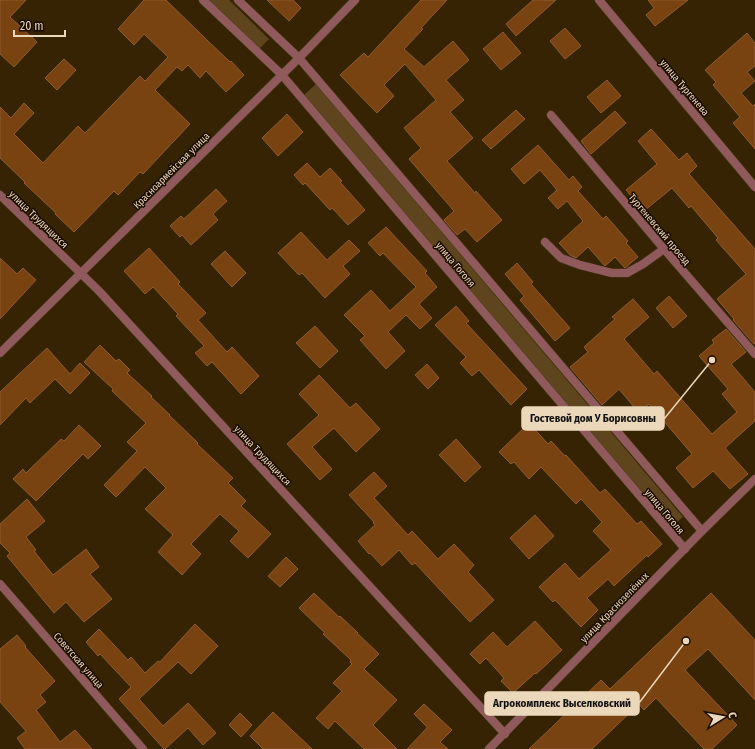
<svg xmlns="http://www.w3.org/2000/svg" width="755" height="749" font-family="'Fira Sans Condensed',sans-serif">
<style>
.green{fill:#5e451e}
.building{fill:#794211;stroke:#905b32}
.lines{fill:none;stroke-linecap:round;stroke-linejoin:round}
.minor-casing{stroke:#524020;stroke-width:9}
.minor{stroke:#905a5d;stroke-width:8}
.labels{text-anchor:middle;stroke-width:3;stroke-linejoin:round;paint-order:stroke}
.street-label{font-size:10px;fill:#ebd7ba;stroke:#1a0c00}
.leader{fill:none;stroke:#ebd7ba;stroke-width:1.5}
.callout-dot{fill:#ebd7ba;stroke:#1a0c00;stroke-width:1.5}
.callout{fill:#ebd7ba;stroke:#ebd7ba;stroke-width:1.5}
.callout-label{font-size:11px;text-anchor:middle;font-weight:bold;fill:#111}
</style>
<rect width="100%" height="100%" fill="#352303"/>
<!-- green -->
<g class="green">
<polygon points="208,0 229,0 269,39 259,49"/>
<polygon points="316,84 683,517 671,527 304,95"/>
</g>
<!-- building -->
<g class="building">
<polygon points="0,0 26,0 10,17 37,42 14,67 0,54"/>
<polygon points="144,0 166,0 207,40 230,62 231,61 244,75 226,92 206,71 200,78 188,65 182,71 177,67 155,90 190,124 143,174 140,172 118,195 114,191 74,232 55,214 56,213 24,183 25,182 0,158 0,107 11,118 24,103 34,113 14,134 43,163 78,126 85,133 140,76 145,81 168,57 144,34 134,45 118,29"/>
<polygon points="267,0 293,0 301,8 289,21"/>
<polygon points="421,0 447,0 421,28 423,29 404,49 424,67 453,41 469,60 446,80 464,100 450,112 473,138 447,161 475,193 476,191 502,220 477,242 465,229 457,235 444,220 454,211 409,159 421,148 404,128 436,100 405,64 384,85 394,96 377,113 340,75 364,53 368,57"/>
<polygon points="533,0 556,0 516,36 506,24"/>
<polygon points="648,0 688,0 655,26 646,15 654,8"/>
<polygon points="565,28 581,46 565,59 550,41"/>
<polygon points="503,32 521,53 501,70 483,49"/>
<polygon points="747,33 755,43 755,66 747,72 755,81 741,93 753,106 755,104 755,149 733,123 740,117 713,85 716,82 705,70"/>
<polygon points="64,59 76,70 57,90 45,78"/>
<polygon points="607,80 621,96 601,113 587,97"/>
<polygon points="516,110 525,119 491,149 482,140"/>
<polygon points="615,111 626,123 591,154 581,141"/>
<polygon points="287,114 303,132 278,156 262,138"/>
<polygon points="651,129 679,160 687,153 697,166 689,174 755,249 755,344 754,344 733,320 734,319 717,299 746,274 716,240 718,238 691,206 689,208 672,188 644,211 626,190 657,164 638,141"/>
<polygon points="538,145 569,180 573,176 582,187 578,191 603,219 606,216 628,241 626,243 638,257 625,268 615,257 605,266 604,265 588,247 576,258 570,255 559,243 583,221 567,201 558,209 548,198 557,190 540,170 524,184 511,169"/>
<polygon points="307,163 320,177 330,168 342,181 340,182 365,210 348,225 332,208 330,210 305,183 303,185 294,175"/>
<polygon points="216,189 227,201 213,214 218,220 191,245 182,235 180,237 170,226 181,216 184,219"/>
<polygon points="386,227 427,271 425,273 437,287 419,304 432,318 420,329 406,315 388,332 405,351 386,369 360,340 365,336 344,315 371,290 390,311 416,287 383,253 380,256 368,243"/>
<polygon points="301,232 327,260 349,240 360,251 343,266 350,274 325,298 302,273 299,275 278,253"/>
<polygon points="149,248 180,282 178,284 206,313 198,320 227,352 232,347 259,376 241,394 212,362 207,366 195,353 204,346 176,316 178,314 153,287 145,294 124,271"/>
<polygon points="225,251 246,273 232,287 211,264"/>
<polygon points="0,258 17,274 23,268 36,280 0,319"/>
<polygon points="517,263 533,282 531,284 570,328 555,341 520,300 524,296 505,274"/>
<polygon points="669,296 687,316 673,328 656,308"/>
<polygon points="633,299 649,317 624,339 654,374 657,371 712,434 737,412 722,394 728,389 699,356 714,343 712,340 726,329 746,352 731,364 755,392 755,421 725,448 748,474 730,489 713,471 693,488 676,468 692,454 649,404 639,413 619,389 602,405 570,367 588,352 584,347 615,319 612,317"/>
<polygon points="456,306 469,321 466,323 527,389 511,405 479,370 472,376 460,363 466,357 435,325"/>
<polygon points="315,326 338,351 320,368 296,343"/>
<polygon points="100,345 116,361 119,359 130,370 127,373 152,396 151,397 170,415 169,415 198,443 197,444 233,478 228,483 246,501 241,506 271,534 248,558 230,541 239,531 220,514 191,544 201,554 182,575 158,552 173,535 145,509 166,488 145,467 116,497 104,485 137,451 127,442 146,423 112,391 113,389 84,362"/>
<polygon points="47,348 70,374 80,363 90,373 70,394 55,379 30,403 26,398 0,425 0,392"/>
<polygon points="427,364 439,378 428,389 415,375"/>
<polygon points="319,375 350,408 356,403 380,429 356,452 334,428 312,447 332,469 320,480 287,444 319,415 299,394"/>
<polygon points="529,423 548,444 551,441 565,456 566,455 600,493 605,489 637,524 641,521 662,544 648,557 647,555 614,586 608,579 587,598 598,610 581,627 555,600 553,602 539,587 565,563 579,579 611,550 593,531 602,522 581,499 576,504 541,467 529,479 514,462 511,464 499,452"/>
<polygon points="79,425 101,446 88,459 83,454 36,501 13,479 23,469 26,473 61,439 64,441"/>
<polygon points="456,439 481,467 465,482 439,455"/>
<polygon points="374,472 387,486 374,498 408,535 412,531 438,559 454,544 474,565 468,572 494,600 470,622 415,563 412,565 399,550 382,566 370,553 369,554 358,541 375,525 373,523 374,522 349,495"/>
<polygon points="27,499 45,521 26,537 36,550 34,551 53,575 86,549 99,567 90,574 112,599 84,622 66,602 54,613 7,556 10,553 0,543 0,524"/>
<polygon points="535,515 554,536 529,559 510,538"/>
<polygon points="286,557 298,569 280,587 268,576"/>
<polygon points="314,593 339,617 340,616 358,633 357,633 379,654 364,669 397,700 373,725 397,749 364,749 335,721 328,729 316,718 342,691 333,683 352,664 350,662 351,660 323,634 325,633 299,608"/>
<polygon points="711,593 755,640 755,700 708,649 685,670 737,725 712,749 704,749 656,698 644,710 639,704 592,749 529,749 601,680 610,689"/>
<polygon points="535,621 562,650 536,674 535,673 513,693 501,681 504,678 486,658 480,664 470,654 493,632 507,647"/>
<polygon points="195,624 218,646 191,674 178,662 139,699 163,726 188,703 216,733 203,745 188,728 165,749 164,749 119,699 131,687 100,654 98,656 86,642 99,629 128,660 131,657 145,673 158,661 160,662"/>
<polygon points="17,635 26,646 25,647 55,681 40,695 46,702 36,710 60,742 75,730 92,749 25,749 17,738 26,731 0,702 0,649"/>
<polygon points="424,704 452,730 440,742 448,749 407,749 427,728 427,727 414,714"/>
<polygon points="273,712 312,749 263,749 250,736"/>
<polygon points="240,713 252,725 241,737 229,725"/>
</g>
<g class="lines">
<defs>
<g id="minor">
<polyline points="203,0 282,75 685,549"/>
<polyline points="238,0 299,58 702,531"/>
<polyline points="599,0 755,187"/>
<polyline points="551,115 664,249 755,354"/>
<polyline points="0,195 99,291 505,734"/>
<polyline points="545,242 561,258 580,265 612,273 627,273 643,264 664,249"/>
<polyline points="0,353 299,58 355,0"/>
<polyline points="0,584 143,749"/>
<polyline points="489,749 702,531 755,479"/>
</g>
</defs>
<!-- minor casing -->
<use href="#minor" class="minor-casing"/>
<!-- minor -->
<use href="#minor" class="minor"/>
</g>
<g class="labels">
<!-- street labels -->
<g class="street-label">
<text transform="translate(685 87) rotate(50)" y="4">улица Тургенева</text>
<text transform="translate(171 170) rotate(-45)" y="4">Красноармейская улица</text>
<text transform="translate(39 219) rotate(44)" y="4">улица Трудящихся</text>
<text transform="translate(660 229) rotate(50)" y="4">Тургеневский проезд</text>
<text transform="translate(456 264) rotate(50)" y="4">улица Гоголя</text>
<text transform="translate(263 455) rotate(47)" y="4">улица Трудящихся</text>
<text transform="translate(665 511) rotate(50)" y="4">улица Гоголя</text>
<text transform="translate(614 607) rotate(-46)" y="4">улица Краснозелёных</text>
<text transform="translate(79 660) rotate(49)" y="4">Советская улица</text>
</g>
</g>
<!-- callouts -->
<path class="leader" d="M712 360L664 419M686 641L639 703"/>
<g class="callout-dot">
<circle cx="712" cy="360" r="4"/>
<circle cx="686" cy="641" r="4"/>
</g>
<g class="callout">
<rect x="522" y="407" width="142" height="23" rx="4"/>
<rect x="485" y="692" width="154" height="23" rx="4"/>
</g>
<g class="callout-label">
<text x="593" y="422">Гостевой дом У Борисовны</text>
<text x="562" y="707">Агрокомплекс Выселковский</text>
</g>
<!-- north arrow -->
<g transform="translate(723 717) rotate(79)" stroke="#1a0c00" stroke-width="3" paint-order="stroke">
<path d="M0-3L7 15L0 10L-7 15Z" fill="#ebd7ba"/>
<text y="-6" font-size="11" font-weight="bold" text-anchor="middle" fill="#ebd7ba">С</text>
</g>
<!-- scale -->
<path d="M14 30v6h51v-6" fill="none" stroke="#ebd7ba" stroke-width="2"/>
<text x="20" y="30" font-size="12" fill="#ebd7ba" stroke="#1a0c00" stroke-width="3" paint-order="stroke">20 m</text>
</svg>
